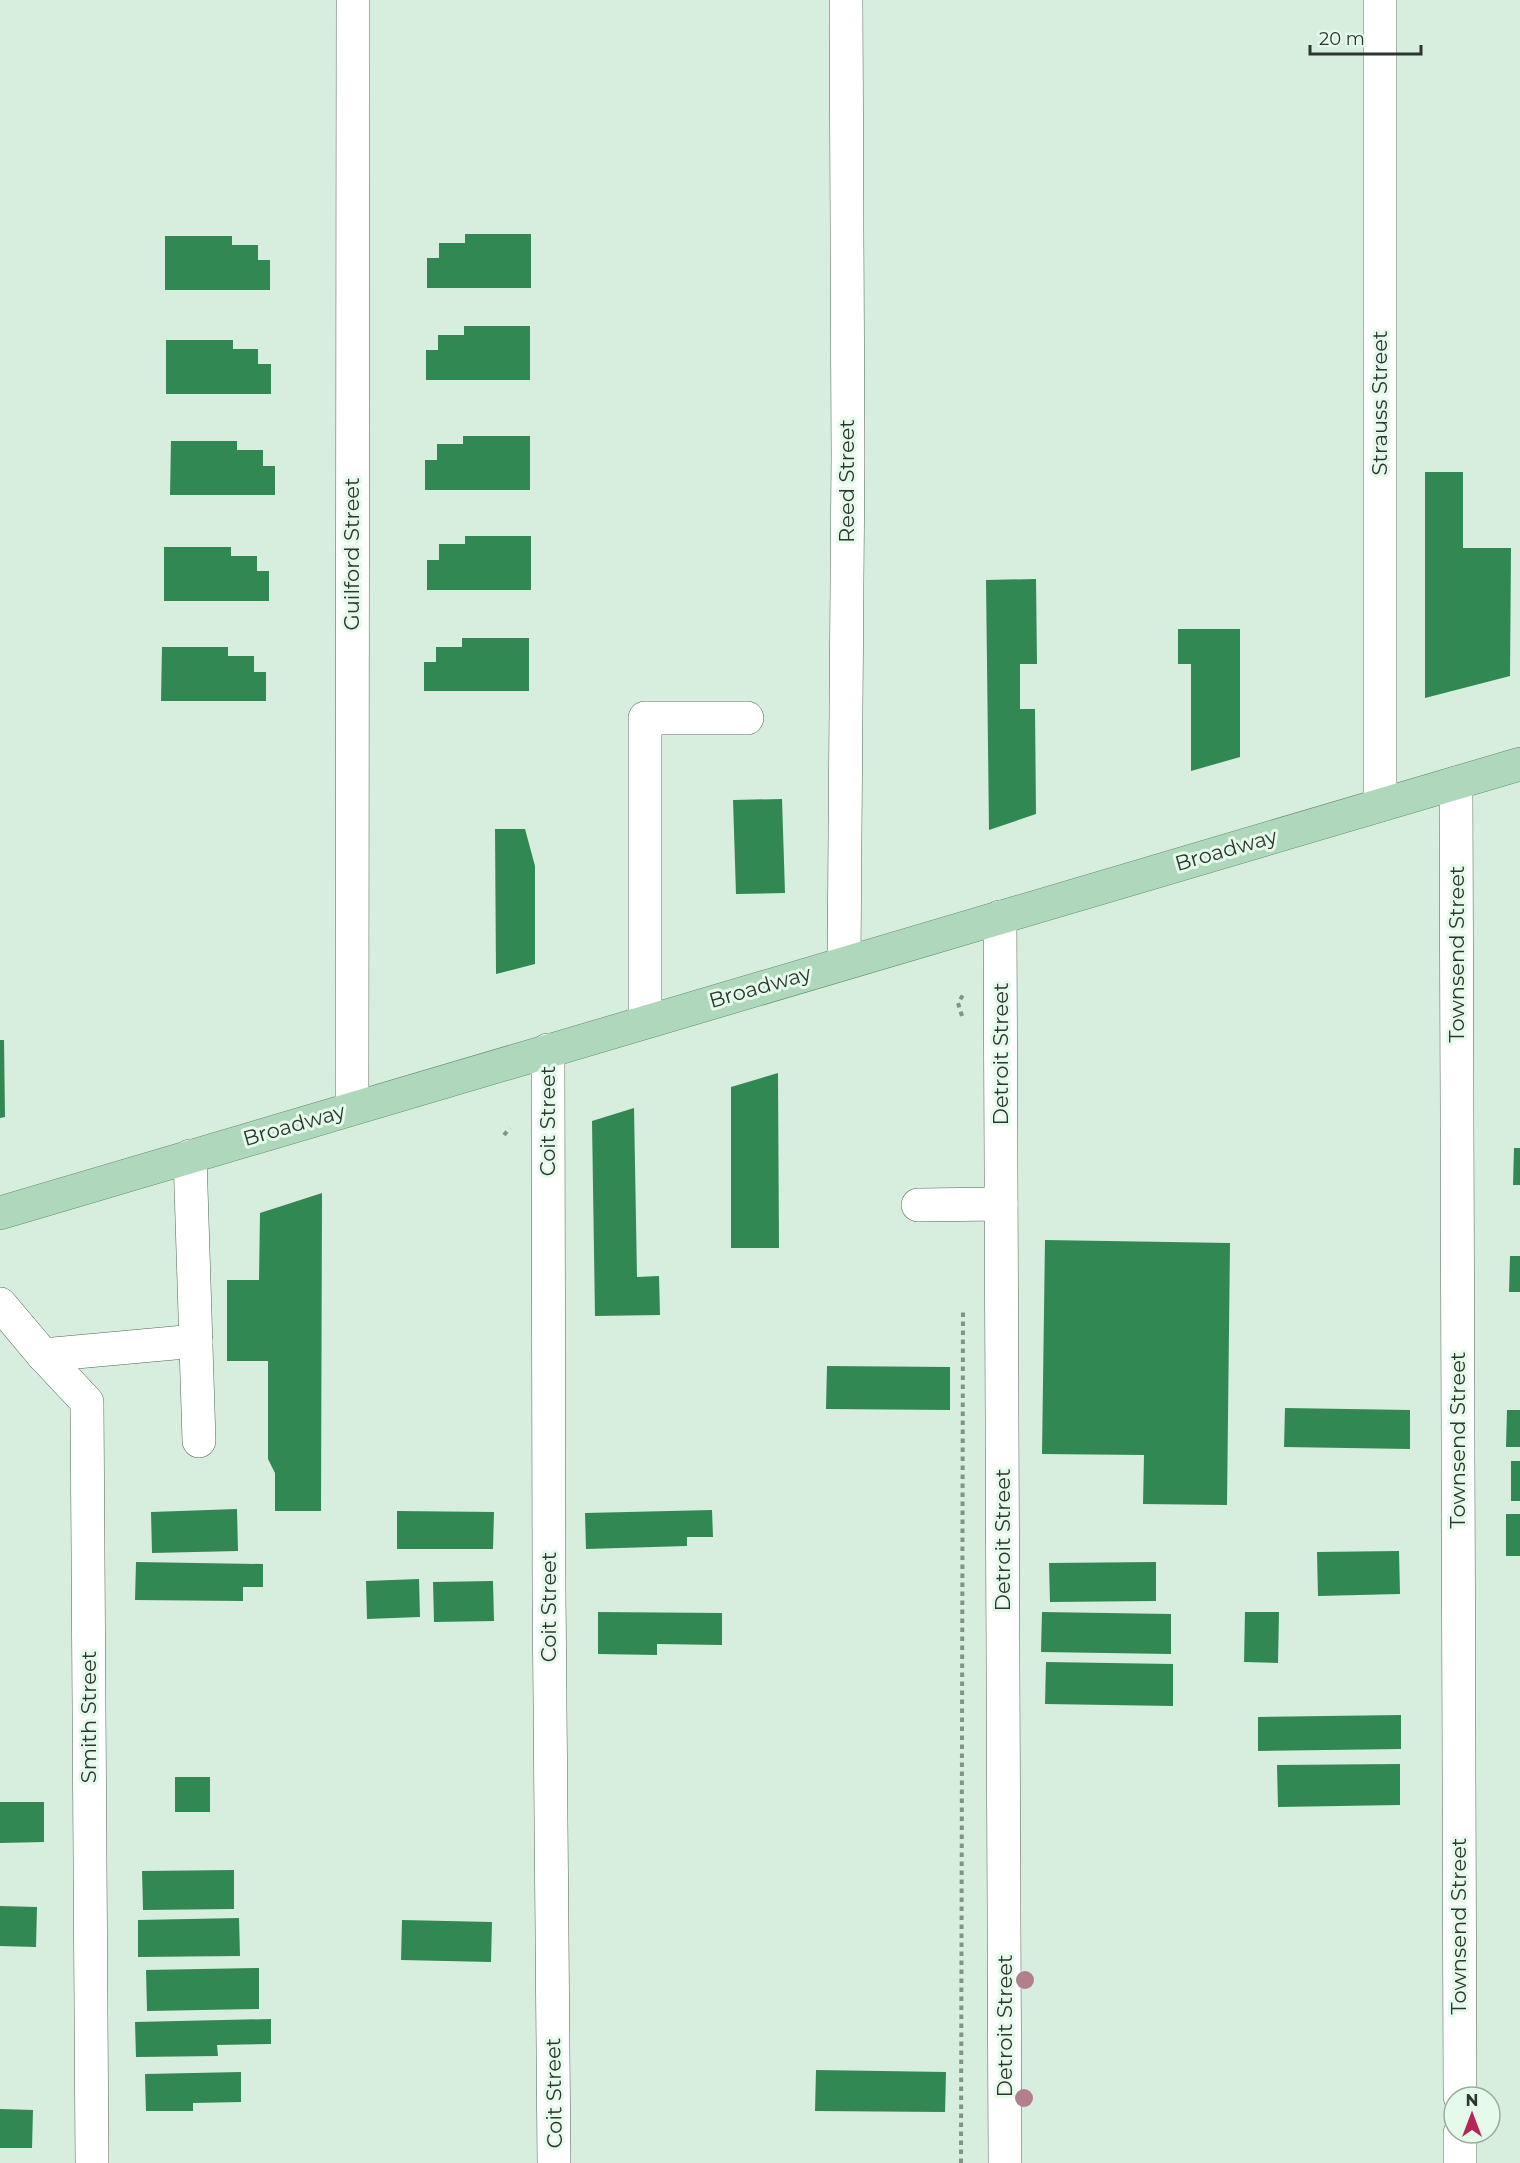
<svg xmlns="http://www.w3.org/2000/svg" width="1520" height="2163" font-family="Montserrat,sans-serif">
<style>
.building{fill:#328853}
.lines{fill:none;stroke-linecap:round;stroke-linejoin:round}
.minor-casing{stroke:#536558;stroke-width:34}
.major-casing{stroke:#5f8d6d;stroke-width:34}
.path{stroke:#839287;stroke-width:4;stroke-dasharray:4.5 4.5;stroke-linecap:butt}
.minor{stroke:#fff;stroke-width:33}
.major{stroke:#afd7bb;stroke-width:33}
.tree{fill:#b2808c}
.labels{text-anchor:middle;stroke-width:6;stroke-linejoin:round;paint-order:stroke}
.street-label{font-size:21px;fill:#2d352f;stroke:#e5faea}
</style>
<rect width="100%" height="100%" fill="#d7eddd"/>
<!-- building -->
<g class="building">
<polygon points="465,234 531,234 531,288 427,288 427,258 439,258 439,243 465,243"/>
<polygon points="165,236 232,236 232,245 258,245 258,260 270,260 270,290 165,290"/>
<polygon points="464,326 530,326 530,380 426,380 426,350 438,350 438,335 464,335"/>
<polygon points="166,340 233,340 233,349 258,349 258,364 271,364 271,394 166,394"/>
<polygon points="463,436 530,436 530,490 425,490 425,460 437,460 437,444 463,444"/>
<polygon points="171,441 237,441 237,450 263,450 263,466 275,466 275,495 170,495"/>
<polygon points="1425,472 1463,472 1463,548 1511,548 1510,676 1425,698"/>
<polygon points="465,536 531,536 531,590 427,590 427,560 439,560 439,544 465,544"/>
<polygon points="164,547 231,547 231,556 257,556 257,571 269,571 269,601 164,601"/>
<polygon points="1036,579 1037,664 1020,664 1020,709 1035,709 1036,814 989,830 986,580"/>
<polygon points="1178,629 1240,629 1240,757 1191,771 1191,664 1178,664"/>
<polygon points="462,638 529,638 529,691 424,691 424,662 436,662 436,647 462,647"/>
<polygon points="162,647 228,647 228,656 254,656 254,672 266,672 266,701 161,701"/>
<polygon points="782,799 785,893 736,894 733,800"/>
<polygon points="495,829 525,829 535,866 535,964 496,974"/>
<polygon points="0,1040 4,1040 5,1117 0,1118"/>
<polygon points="778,1073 779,1248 731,1248 731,1087"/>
<polygon points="634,1108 637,1277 659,1276 660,1315 595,1316 592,1121"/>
<polygon points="1514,1148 1520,1148 1520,1185 1513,1185"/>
<polygon points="322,1193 321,1511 275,1511 275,1473 268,1459 268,1361 227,1361 227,1280 259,1280 260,1213"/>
<polygon points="1045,1240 1230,1243 1227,1505 1143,1504 1144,1455 1042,1454"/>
<polygon points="1510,1256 1520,1256 1520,1292 1509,1292"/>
<polygon points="827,1366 950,1367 950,1410 826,1409"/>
<polygon points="1285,1408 1410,1410 1410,1449 1284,1447"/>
<polygon points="1507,1410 1520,1410 1520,1447 1506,1447"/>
<rect x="1511" y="1461" width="9" height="40"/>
<polygon points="237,1509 238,1551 152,1553 151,1512"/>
<polygon points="712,1510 713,1537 687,1537 687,1546 586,1549 585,1513"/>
<polygon points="397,1511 494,1512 493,1549 397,1549"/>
<rect x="1506" y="1514" width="14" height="42"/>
<polygon points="1399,1551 1400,1594 1318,1596 1317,1552"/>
<polygon points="136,1562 263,1564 263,1587 243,1587 243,1601 135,1600"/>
<polygon points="1156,1562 1156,1601 1050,1602 1049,1563"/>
<polygon points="419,1579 420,1617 367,1619 366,1581"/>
<polygon points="493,1581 494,1621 434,1622 433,1582"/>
<polygon points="598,1612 722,1613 722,1645 657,1644 657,1655 598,1654"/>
<polygon points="1042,1612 1171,1614 1171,1654 1041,1652"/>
<polygon points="1245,1612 1279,1612 1278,1663 1244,1662"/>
<polygon points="1046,1662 1173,1664 1173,1706 1045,1704"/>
<polygon points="1401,1715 1401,1749 1258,1751 1258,1717"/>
<polygon points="1400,1764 1400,1805 1278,1807 1277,1765"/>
<rect x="175" y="1777" width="35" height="35"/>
<polygon points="0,1802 44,1802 44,1842 0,1843"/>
<polygon points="234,1870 234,1909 143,1910 142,1871"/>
<polygon points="0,1906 37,1907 36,1947 0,1946"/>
<polygon points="239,1918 240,1956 138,1957 138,1920"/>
<polygon points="402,1920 492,1922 491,1962 401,1960"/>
<polygon points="259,1968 259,2009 147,2011 146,1970"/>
<polygon points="271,2019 271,2044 217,2045 218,2056 136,2057 135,2022"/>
<polygon points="816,2070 946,2072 945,2112 815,2111"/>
<polygon points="241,2072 241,2102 193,2103 193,2111 146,2111 145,2074"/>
<polygon points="0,2109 33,2110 32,2148 0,2148"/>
</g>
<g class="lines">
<defs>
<g id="minor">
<polyline points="1456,783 1460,2097"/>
<polyline points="1380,805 1380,0"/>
<polyline points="1000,917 1005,2163"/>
<polyline points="844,963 848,456 846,0"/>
<polyline points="645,1021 645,718 747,718"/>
<polyline points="548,1050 549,1590 554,2163"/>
<polyline points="352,1108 353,0"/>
<polyline points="190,1156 199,1441"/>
<polyline points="918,1205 1001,1204"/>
<polyline points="0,1304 43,1355 87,1402 92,2163"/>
<polyline points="43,1355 196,1341"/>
<polyline points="1460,2133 1460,2163"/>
</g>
<polyline id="major" points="0,1213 1520,764"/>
</defs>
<!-- minor casing -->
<use href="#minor" class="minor-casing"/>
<!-- major casing -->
<use href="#major" class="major-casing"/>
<!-- path -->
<g class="path">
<polyline points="962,1016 958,1003 963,995"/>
<polyline points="504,1135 510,1128"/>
<polyline points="961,2163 963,1309"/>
</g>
<!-- minor -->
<use href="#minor" class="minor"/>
<!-- major -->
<use href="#major" class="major"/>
</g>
<!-- trees -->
<g class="tree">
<circle cx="1025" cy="1980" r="9"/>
<circle cx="1024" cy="2098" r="9"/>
</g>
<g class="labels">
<!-- street labels -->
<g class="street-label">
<text transform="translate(1380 403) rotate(-90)" y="7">Strauss Street</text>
<text transform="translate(847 481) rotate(-90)" y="7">Reed Street</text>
<text transform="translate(352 554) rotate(-90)" y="7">Guilford Street</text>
<text transform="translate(1226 850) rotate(-16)" y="7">Broadway</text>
<text transform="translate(1457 954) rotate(-90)" y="7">Townsend Street</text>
<text transform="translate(760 987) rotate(-16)" y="7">Broadway</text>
<text transform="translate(1001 1054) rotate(-90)" y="7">Detroit Street</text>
<text transform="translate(548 1121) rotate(-90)" y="7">Coit Street</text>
<text transform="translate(294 1125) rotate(-16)" y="7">Broadway</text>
<text transform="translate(1458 1440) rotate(-90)" y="7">Townsend Street</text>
<text transform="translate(1003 1540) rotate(-90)" y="7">Detroit Street</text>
<text transform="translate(549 1607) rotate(-90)" y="7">Coit Street</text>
<text transform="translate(89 1717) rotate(-90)" y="7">Smith Street</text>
<text transform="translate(1459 1926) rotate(-90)" y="7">Townsend Street</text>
<text transform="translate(1005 2026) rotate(-90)" y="7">Detroit Street</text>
<text transform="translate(554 2093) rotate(-91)" y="7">Coit Street</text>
</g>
</g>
<!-- north arrow -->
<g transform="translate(1472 2115)"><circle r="28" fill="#e5faea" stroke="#9bab9f" stroke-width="1.5"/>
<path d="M0-4.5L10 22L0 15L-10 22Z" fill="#b52758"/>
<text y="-9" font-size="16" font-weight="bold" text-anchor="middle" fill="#2d352f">N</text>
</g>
<!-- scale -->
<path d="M1310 45v9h111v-9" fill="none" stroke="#2d352f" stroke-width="3"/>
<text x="1319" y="45" font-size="18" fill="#2d352f" stroke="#e5faea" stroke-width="4.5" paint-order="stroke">20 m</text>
</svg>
